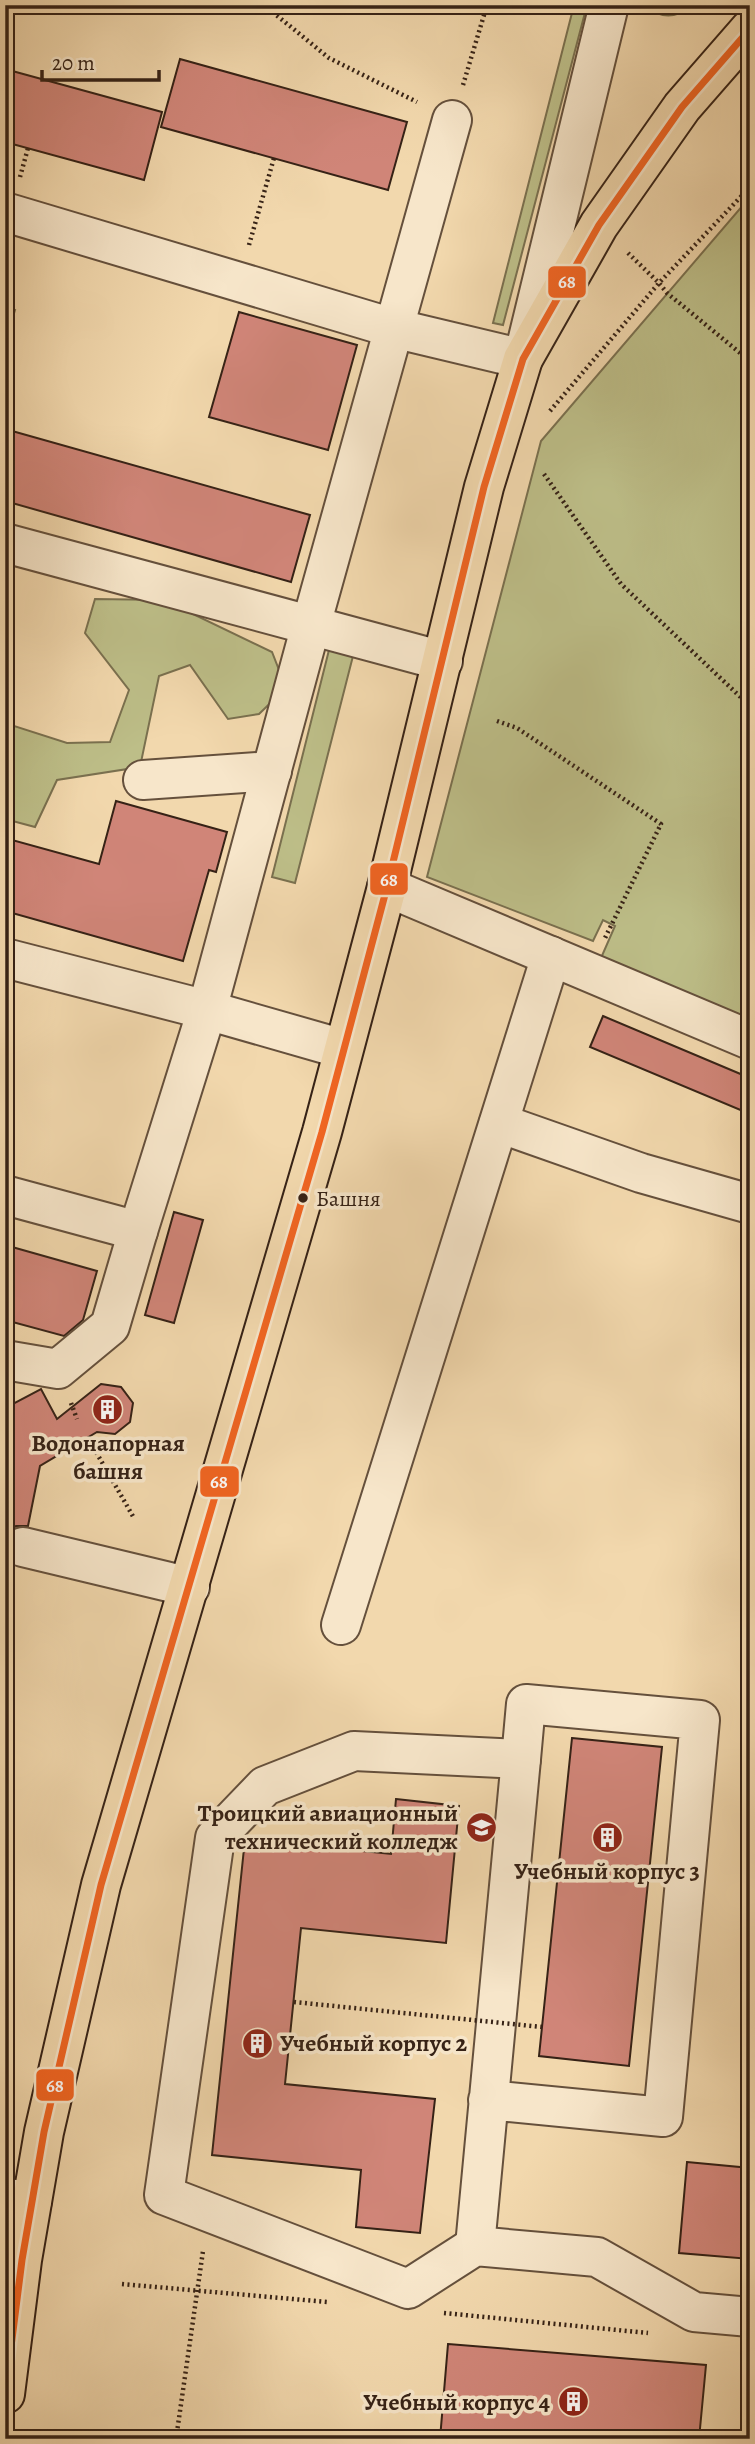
<svg xmlns="http://www.w3.org/2000/svg" width="755" height="2444" font-family="Alegreya,serif">
<style>
.green{fill:#bdbe88;stroke:#7a704f;stroke-width:2}
.building{fill:#d08578;stroke:#362216;stroke-width:2}
.lines{fill:none;stroke-linecap:round;stroke-linejoin:round}
.minor-casing{stroke:#65503c;stroke-width:42}
.major-casing{stroke:#362216;stroke-width:42}
.path{stroke:#362216;stroke-width:4.5;stroke-dasharray:2 3.5;stroke-linecap:butt}
.minor{stroke:#f7e6ca;stroke-width:38}
.major{stroke:#f2d8ad;stroke-width:38}
.path-bridge{stroke:#362216;stroke-width:4.5;stroke-dasharray:2 3.5;stroke-linecap:butt}
.bus-1-casing{stroke:#f7e6ca;stroke-width:12}
.bus-1{stroke:#f26522;stroke-width:7}
.bus-dot{fill:#362216;stroke:#f7e6ca;stroke-width:2.5}
.labels{text-anchor:middle;stroke-width:7;stroke-linejoin:round;paint-order:stroke}
.bus-label{font-size:22px;fill:#362216;stroke:#f7e6ca;text-anchor:start}
.poi-label{font-size:24px;font-weight:bold;fill:#362216;stroke:#f7e6ca}
.line-badge{stroke:#f7e6ca;stroke-width:2.5}
.badge-label{font-size:19px;text-anchor:middle;font-weight:bold;fill:#fff}
</style>
<rect width="100%" height="100%" fill="#f2d8ad"/>
<filter id="stains"><feTurbulence type="fractalNoise" baseFrequency=".00286" numOctaves="4"/><feColorMatrix values="0 0 0 0 .2 0 0 0 0 .09 0 0 0 0 .02 0 0 0 .5 -.17"/></filter>
<radialGradient id="worn" r=".72"><stop offset=".6" stop-color="#630" stop-opacity="0"/><stop offset="1" stop-color="#630" stop-opacity=".3"/></radialGradient>
<!-- green -->
<g class="green">
<polygon points="574,5 587,5 503,325 493,323"/>
<path d="M 645,5 L 693,5 C 676,19 660,19 645,5 Z"/>
<polygon points="750,197 750,1023 601,958 615,926 603,920 593,941 427,877 541,441"/>
<polygon points="5,307 15,310 5,345"/>
<polygon points="95,599 164,600 272,652 286,688 259,714 228,719 190,665 159,676 140,767 57,780 35,827 5,819 5,723 67,743 110,742 129,690 85,633"/>
<polygon points="329,650 353,656 295,883 272,877"/>
</g>
<!-- building -->
<g class="building">
<polygon points="180,59 407,122 388,190 161,127"/>
<polygon points="5,69 162,112 144,180 5,142"/>
<polygon points="239,312 357,345 328,450 209,417"/>
<polygon points="5,429 310,515 291,582 5,501"/>
<polygon points="116,801 227,832 216,872 209,870 183,961 5,911 5,838 99,864"/>
<polygon points="603,1016 750,1078 750,1114 590,1047"/>
<polygon points="174,1212 203,1220 174,1323 145,1315"/>
<polygon points="5,1245 97,1271 83,1320 64,1336 5,1320"/>
<polygon points="101,1384 121,1387 133,1403 130,1422 115,1434 97,1432 40,1466 28,1526 16,1526 5,1535 5,1408 41,1389 57,1419"/>
<polygon points="572,1738 662,1747 629,2066 539,2056"/>
<polygon points="396,1799 459,1806 446,1943 301,1928 285,2084 435,2099 420,2233 356,2227 361,2170 212,2155 245,1839 391,1854"/>
<polygon points="687,2162 750,2168 750,2259 679,2253"/>
<polygon points="448,2344 706,2365 699,2439 440,2439"/>
</g>
<g class="lines">
<defs>
<g id="minor">
<polyline points="5,212 393,328 523,359 609,5"/>
<polyline points="5,543 443,661"/>
<polyline points="143,780 272,771"/>
<polyline points="387,887 750,1040"/>
<polyline points="5,958 207,1010 343,1049"/>
<polyline points="499,1123 641,1173 750,1204"/>
<polyline points="5,1195 138,1231 207,1010 311,625 452,120"/>
<polyline points="5,1360 58,1369 110,1326 138,1231"/>
<polyline points="23,1547 190,1587"/>
<polyline points="341,1625 551,956"/>
<polyline points="521,1759 354,1751 265,1786 215,1838 164,2195 408,2289 475,2246 597,2257 694,2312 750,2317"/>
<polyline points="5,2198 32,2201"/>
<polyline points="475,2246 521,1759 526,1704 700,1720 663,2117 488,2100"/>
</g>
<polyline id="major" points="5,2394 22,2260 44,2132 101,1885 322,1132 387,887 484,487 523,359 599,225 682,107 750,29"/>
</defs>
<!-- minor casing -->
<use href="#minor" class="minor-casing"/>
<!-- major casing -->
<use href="#major" class="major-casing"/>
<!-- path -->
<g class="path">
<polyline points="264,5 329,58 417,102"/>
<polyline points="463,85 487,5"/>
<polyline points="20,177 28,148"/>
<polyline points="249,245 274,158"/>
<polyline points="628,253 659,283 667,293 750,361"/>
<polyline points="550,411 659,283 750,187"/>
<polyline points="544,474 621,584 750,706"/>
<polyline points="497,721 517,728 661,824 605,938"/>
<polyline points="71,1403 77,1419"/>
<polyline points="88,1438 134,1518"/>
<polyline points="122,2284 327,2302"/>
<polyline points="444,2313 648,2333"/>
<polyline points="176,2439 203,2251"/>
</g>
<!-- minor -->
<use href="#minor" class="minor"/>
<!-- major -->
<use href="#major" class="major"/>
<!-- path-bridge -->
<polyline class="path-bridge" points="294,2002 542,2027"/>
<defs>
<polyline id="bus-1" points="5,2394 22,2260 44,2132 101,1885 322,1132 387,887 484,487 523,359 599,225 682,107 750,29"/>
</defs>
<!-- bus-1 casing -->
<use href="#bus-1" class="bus-1-casing"/>
<!-- bus-1 -->
<use href="#bus-1" class="bus-1"/>
</g>
<!-- icons -->
<defs>
<symbol id="building-disc" viewBox="-11 -11 22 22"><circle r="9.5" fill="#8f2418" stroke="#f7e6ca"/><path d="M-4-6H4V6H1V3H-1V6H-4ZM-2.5-4.3h1.7v1.8h-1.7ZM.8-4.3h1.7v1.8H.8ZM-2.5-1h1.7V.8h-1.7ZM.8-1h1.7V.8H.8Z" fill="#fff"/></symbol>
<symbol id="university-disc" viewBox="-11 -11 22 22"><circle r="9.5" fill="#8f2418" stroke="#f7e6ca"/><path d="M0-5L7-2L0 1L-7-2ZM-4 1L0 2.5L4 1V4Q0 6-4 4Z" fill="#fff"/></symbol>
</defs>
<g fill-rule="evenodd">
<use href="#building-disc" x="90" y="1392" width="35" height="35"/>
<use href="#university-disc" x="464" y="1810" width="35" height="35"/>
<use href="#building-disc" x="590" y="1820" width="35" height="35"/>
<use href="#building-disc" x="240" y="2026" width="35" height="35"/>
<use href="#building-disc" x="556" y="2384" width="35" height="35"/>
</g>
<!-- markers -->
<circle class="bus-dot" cx="303" cy="1198" r="6"/>
<g class="labels">
<!-- bus labels -->
<g class="bus-label">
<text x="316" y="1206">Башня</text>
</g>
<!-- poi labels -->
<g class="poi-label">
<text x="108" y="1451">Водонапорная<tspan x="108" dy="28">башня</tspan></text>
<text x="458" y="1821" text-anchor="end">Троицкий авиационный<tspan x="458" dy="28">технический колледж</tspan></text>
<text x="607" y="1879">Учебный корпус 3</text>
<text x="280" y="2051" text-anchor="start">Учебный корпус 2</text>
<text x="550" y="2410" text-anchor="end">Учебный корпус 4</text>
</g>
</g>
<g class="line-badge">
<rect x="547" y="265" width="40" height="34" rx="7" fill="#f26522"/>
<rect x="369" y="862" width="40" height="34" rx="7" fill="#f26522"/>
<rect x="199" y="1465" width="41" height="33" rx="7" fill="#f26522"/>
<rect x="35" y="2068" width="40" height="34" rx="7" fill="#f26522"/>
</g>
<g class="badge-label">
<text x="567" y="288">68</text>
<text x="389" y="886">68</text>
<text x="219" y="1488">68</text>
<text x="55" y="2092">68</text>
</g>
<!-- margin -->
<rect width="755" height="2444" fill="none" stroke="#f2d8ad" stroke-width="28"/>
<rect x="7" y="7" width="741" height="2430" fill="none" stroke="#362216" stroke-width="3.5"/>
<rect x="14" y="14" width="727" height="2416" fill="none" stroke="#362216" stroke-width="2"/>
<!-- scale -->
<path d="M42 70v10h117v-10" fill="none" stroke="#362216" stroke-width="3.5"/>
<text x="52" y="70" font-size="21" fill="#362216" stroke="#f7e6ca" stroke-width="5" paint-order="stroke">20 m</text>
<rect width="100%" height="100%" filter="url(#stains)"/>
<rect width="100%" height="100%" fill="url(#worn)"/>
</svg>
